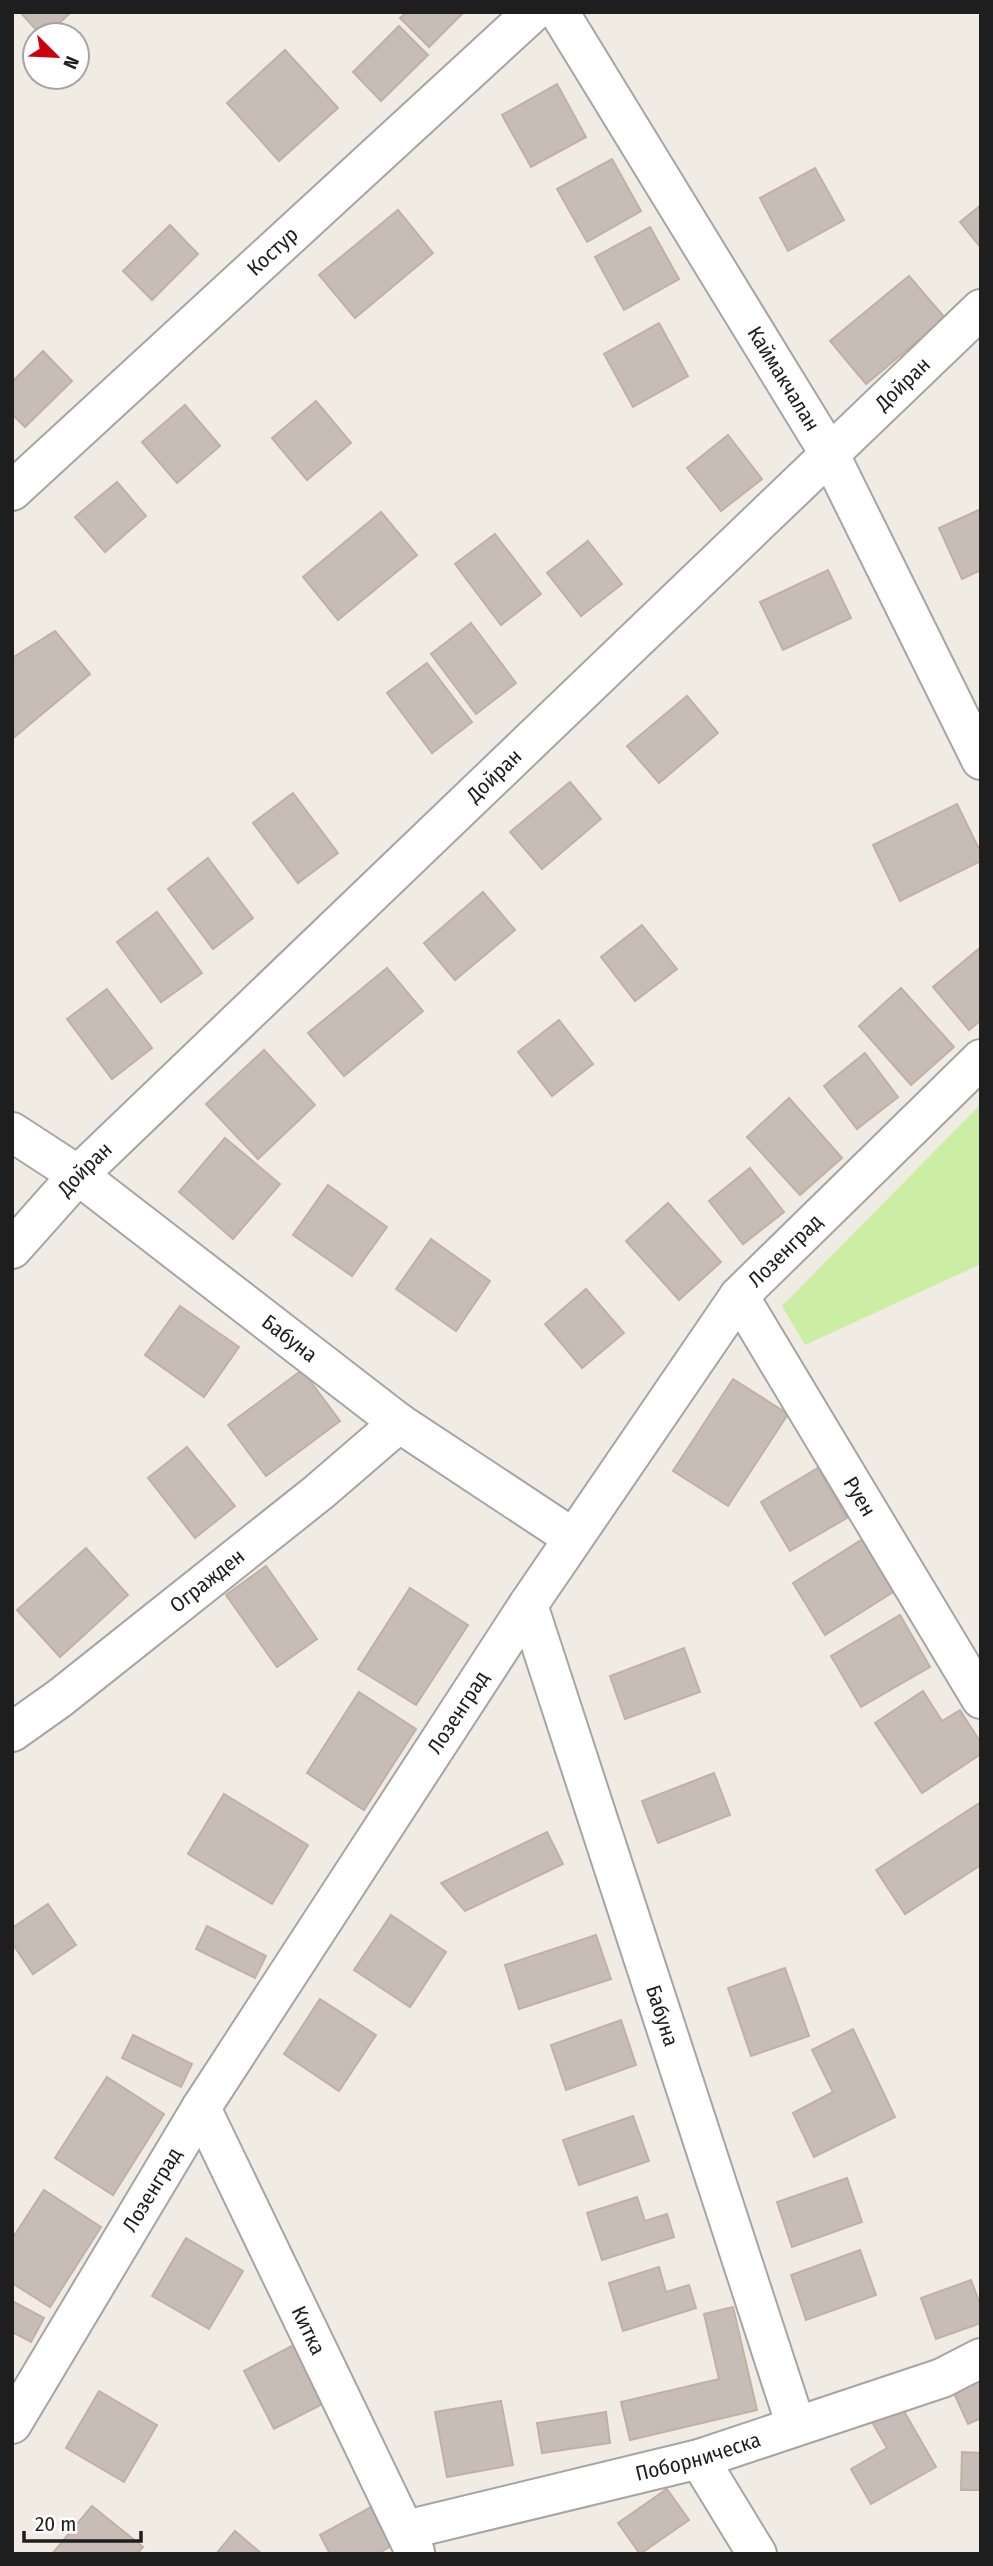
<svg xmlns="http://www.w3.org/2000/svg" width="993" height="2566" font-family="'Fira Sans Condensed',sans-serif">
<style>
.grass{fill:#cceea4}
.building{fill:#c8bcb6;stroke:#c3b0a4;stroke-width:2}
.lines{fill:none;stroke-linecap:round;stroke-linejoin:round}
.minor-casing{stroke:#a5a5a5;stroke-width:42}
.minor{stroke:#fff;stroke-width:38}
.labels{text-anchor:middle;stroke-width:7;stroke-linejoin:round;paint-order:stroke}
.street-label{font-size:21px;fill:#1e1e1e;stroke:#fff}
</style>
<rect width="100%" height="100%" fill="#f0ebe3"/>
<!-- grass -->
<polygon class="grass" points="981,1104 981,1264 805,1345 782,1306"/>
<!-- building -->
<g class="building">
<polygon points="20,12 71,12 47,35 41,35"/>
<polygon points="407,12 464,12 429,47 400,18"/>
<polygon points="399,26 428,55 381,101 353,72"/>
<polygon points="285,50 338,108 279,161 227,103"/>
<polygon points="557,84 586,137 531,167 502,115"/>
<polygon points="612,159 641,211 587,242 557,189"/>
<polygon points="815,168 844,220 788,251 760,198"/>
<polygon points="981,205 981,248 960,222"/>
<polygon points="398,210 433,253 355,318 319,275"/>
<polygon points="170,225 198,254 152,300 123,271"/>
<polygon points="650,227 679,279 624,310 595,257"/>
<polygon points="909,276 945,318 866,384 830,341"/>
<polygon points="659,323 688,376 633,407 604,354"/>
<polygon points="43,351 72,381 25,427 12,414 12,382"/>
<polygon points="316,401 351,443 307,480 272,438"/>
<polygon points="185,405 220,446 177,483 142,442"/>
<polygon points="728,435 762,479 721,511 687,468"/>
<polygon points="117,482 146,516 105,552 75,517"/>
<polygon points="981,509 981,570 962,579 939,528"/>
<polygon points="381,512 417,555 338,620 303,577"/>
<polygon points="495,534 541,594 501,625 455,564"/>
<polygon points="588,541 622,584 581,616 547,573"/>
<polygon points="828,570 851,618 783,650 760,602"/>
<polygon points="471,623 516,683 476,714 431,654"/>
<polygon points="55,631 90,674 12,739 12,658"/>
<polygon points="427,663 472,722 432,753 387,693"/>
<polygon points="687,696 718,733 659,783 627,746"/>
<polygon points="570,782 601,819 542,869 510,832"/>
<polygon points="293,793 338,853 298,883 253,823"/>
<polygon points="957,804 981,853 981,861 900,901 873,845"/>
<polygon points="208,858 253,918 213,949 168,889"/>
<polygon points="483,892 515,930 455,980 424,943"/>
<polygon points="157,912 202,973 161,1002 117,942"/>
<polygon points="642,925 677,969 635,1001 601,957"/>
<polygon points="981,947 981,1020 969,1030 933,987"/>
<polygon points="387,968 423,1011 344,1076 308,1033"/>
<polygon points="901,988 954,1047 911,1085 859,1026"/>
<polygon points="107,989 152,1048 112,1079 67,1019"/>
<polygon points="559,1020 593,1064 552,1096 518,1052"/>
<polygon points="264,1050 315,1105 258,1159 206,1104"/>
<polygon points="865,1053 898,1097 857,1129 824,1086"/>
<polygon points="789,1098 842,1158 800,1195 747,1137"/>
<polygon points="225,1138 280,1184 233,1239 179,1192"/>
<polygon points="750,1168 784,1212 743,1244 709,1201"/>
<polygon points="328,1185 387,1227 352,1276 293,1235"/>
<polygon points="668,1203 721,1262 679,1300 626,1241"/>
<polygon points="431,1239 490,1281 456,1331 396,1289"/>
<polygon points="586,1289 624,1333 582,1368 545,1324"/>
<polygon points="180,1306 239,1347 204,1397 145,1355"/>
<polygon points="302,1370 340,1421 266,1476 228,1425"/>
<polygon points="733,1379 788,1414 728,1506 673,1471"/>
<polygon points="187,1447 235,1506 195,1538 148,1478"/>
<polygon points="818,1468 847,1518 790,1551 761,1502"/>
<polygon points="866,1537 898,1589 825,1635 793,1583"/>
<polygon points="86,1548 128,1595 60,1657 17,1610"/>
<polygon points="266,1566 317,1639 277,1667 226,1595"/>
<polygon points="410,1588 468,1625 416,1705 358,1669"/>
<polygon points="900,1615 930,1667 861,1707 831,1656"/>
<polygon points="684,1648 700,1692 625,1719 610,1676"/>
<polygon points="923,1691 942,1721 960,1710 981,1743 981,1754 922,1793 875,1723"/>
<polygon points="359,1692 416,1729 364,1810 307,1773"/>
<polygon points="714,1773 730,1815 658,1843 642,1801"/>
<polygon points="224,1794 308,1845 272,1904 188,1854"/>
<polygon points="981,1802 981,1865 905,1914 876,1870"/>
<polygon points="547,1832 563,1864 465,1911 441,1883"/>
<polygon points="48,1904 76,1945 33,1974 12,1943 12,1928"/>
<polygon points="391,1915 446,1952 410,2007 354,1970"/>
<polygon points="207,1926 266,1956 255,1978 196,1949"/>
<polygon points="596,1935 611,1979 519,2009 505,1965"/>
<polygon points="785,1968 809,2036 751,2056 728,1988"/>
<polygon points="320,1999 376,2035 339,2091 284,2054"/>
<polygon points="621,2020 636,2065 566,2090 551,2045"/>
<polygon points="853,2029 895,2117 814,2157 793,2113 833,2092 812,2050"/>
<polygon points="133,2035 192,2064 181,2087 122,2058"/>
<polygon points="107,2077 164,2114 113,2195 55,2158"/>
<polygon points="633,2116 649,2161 579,2185 563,2140"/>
<polygon points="847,2178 862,2222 792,2247 777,2202"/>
<polygon points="44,2190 101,2227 50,2307 12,2283 12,2239"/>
<polygon points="637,2197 645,2221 667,2214 674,2237 602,2260 587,2213"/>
<polygon points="186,2238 243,2271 209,2329 152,2296"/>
<polygon points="860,2250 876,2295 806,2320 791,2275"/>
<polygon points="659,2267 666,2292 689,2285 696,2308 623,2331 609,2283"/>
<polygon points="971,2280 981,2307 981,2323 936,2339 921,2298"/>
<polygon points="12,2301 44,2318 31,2342 12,2332"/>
<polygon points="733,2307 757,2410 630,2440 621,2402 719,2379 704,2314"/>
<polygon points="303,2340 334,2398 274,2429 244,2371"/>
<polygon points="981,2379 981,2418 968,2424 953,2391"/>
<polygon points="99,2391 157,2425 124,2482 66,2448"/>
<polygon points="501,2401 513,2465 447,2477 435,2412"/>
<polygon points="898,2401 936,2467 871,2504 851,2469 887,2448 869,2417"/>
<polygon points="606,2412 610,2443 542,2453 537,2423"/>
<polygon points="962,2452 981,2453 981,2490 961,2490"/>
<polygon points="667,2489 689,2520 640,2554 618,2523"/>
<polygon points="92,2506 143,2547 137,2554 52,2554"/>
<polygon points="371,2507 391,2546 377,2554 330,2554 320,2535"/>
<polygon points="235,2531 262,2554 216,2554"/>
</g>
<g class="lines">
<defs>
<g id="minor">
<path id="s1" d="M 559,12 L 829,453 L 981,760"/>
<path id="s2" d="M 12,491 L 533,12"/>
<path id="s3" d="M 12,1132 L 78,1175 L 399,1423 L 573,1538"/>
<path id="s4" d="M 12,1249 L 78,1175 L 981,309"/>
<path id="s5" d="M 739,1296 L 981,1699"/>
<path id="s6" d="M 528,1605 L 796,2426"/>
<path id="s7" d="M 12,1732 L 60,1698 L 319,1492 L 399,1423"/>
<path id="s8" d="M 201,2108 L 415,2552"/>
<path id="s9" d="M 12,2424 L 201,2108 L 528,1605 L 739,1296 L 981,1059"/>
<polyline points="699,2459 757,2554"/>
<path id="s10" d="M 406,2530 L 699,2459 L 942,2378 L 981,2358"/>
</g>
</defs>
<!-- minor casing -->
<use href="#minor" class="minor-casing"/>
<!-- minor -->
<use href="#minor" class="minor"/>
</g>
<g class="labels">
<!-- street labels -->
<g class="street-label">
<text dy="7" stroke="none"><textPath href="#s2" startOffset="354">Костур</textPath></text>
<text dy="7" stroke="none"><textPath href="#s1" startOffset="430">Каймакчалан</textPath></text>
<text dy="7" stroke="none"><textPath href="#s4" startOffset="1242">Дойран</textPath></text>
<text dy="7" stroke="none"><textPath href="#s4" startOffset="676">Дойран</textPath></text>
<text dy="7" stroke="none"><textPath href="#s4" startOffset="108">Дойран</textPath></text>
<text dy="7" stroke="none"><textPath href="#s9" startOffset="1407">Лозенград</textPath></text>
<text dy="7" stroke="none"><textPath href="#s3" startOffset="346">Бабуна</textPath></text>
<text dy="7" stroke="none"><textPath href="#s5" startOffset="234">Руен</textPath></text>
<text dy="7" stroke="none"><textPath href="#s7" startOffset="247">Огражден</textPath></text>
<text dy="7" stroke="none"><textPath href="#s9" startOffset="840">Лозенград</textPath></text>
<text dy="7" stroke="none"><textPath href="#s6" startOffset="432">Бабуна</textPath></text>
<text dy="7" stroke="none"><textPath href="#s9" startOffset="273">Лозенград</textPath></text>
<text dy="7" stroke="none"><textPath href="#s8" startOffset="247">Китка</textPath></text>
<text dy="7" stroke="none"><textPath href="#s10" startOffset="301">Поборническа</textPath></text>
</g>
</g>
<!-- border -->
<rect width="993" height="2566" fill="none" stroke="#1e1e1e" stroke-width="28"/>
<!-- north arrow -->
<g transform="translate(56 56) rotate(114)"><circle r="33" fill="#ffffff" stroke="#a5a5a5" stroke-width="2"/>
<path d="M0-5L12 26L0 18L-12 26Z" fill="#cb000b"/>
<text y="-10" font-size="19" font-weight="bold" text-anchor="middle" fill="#1e1e1e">N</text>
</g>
<!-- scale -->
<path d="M24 2531v10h117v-10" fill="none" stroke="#1e1e1e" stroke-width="3.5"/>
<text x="35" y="2531" font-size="21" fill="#1e1e1e" stroke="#ffffff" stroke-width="5" paint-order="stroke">20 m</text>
</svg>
